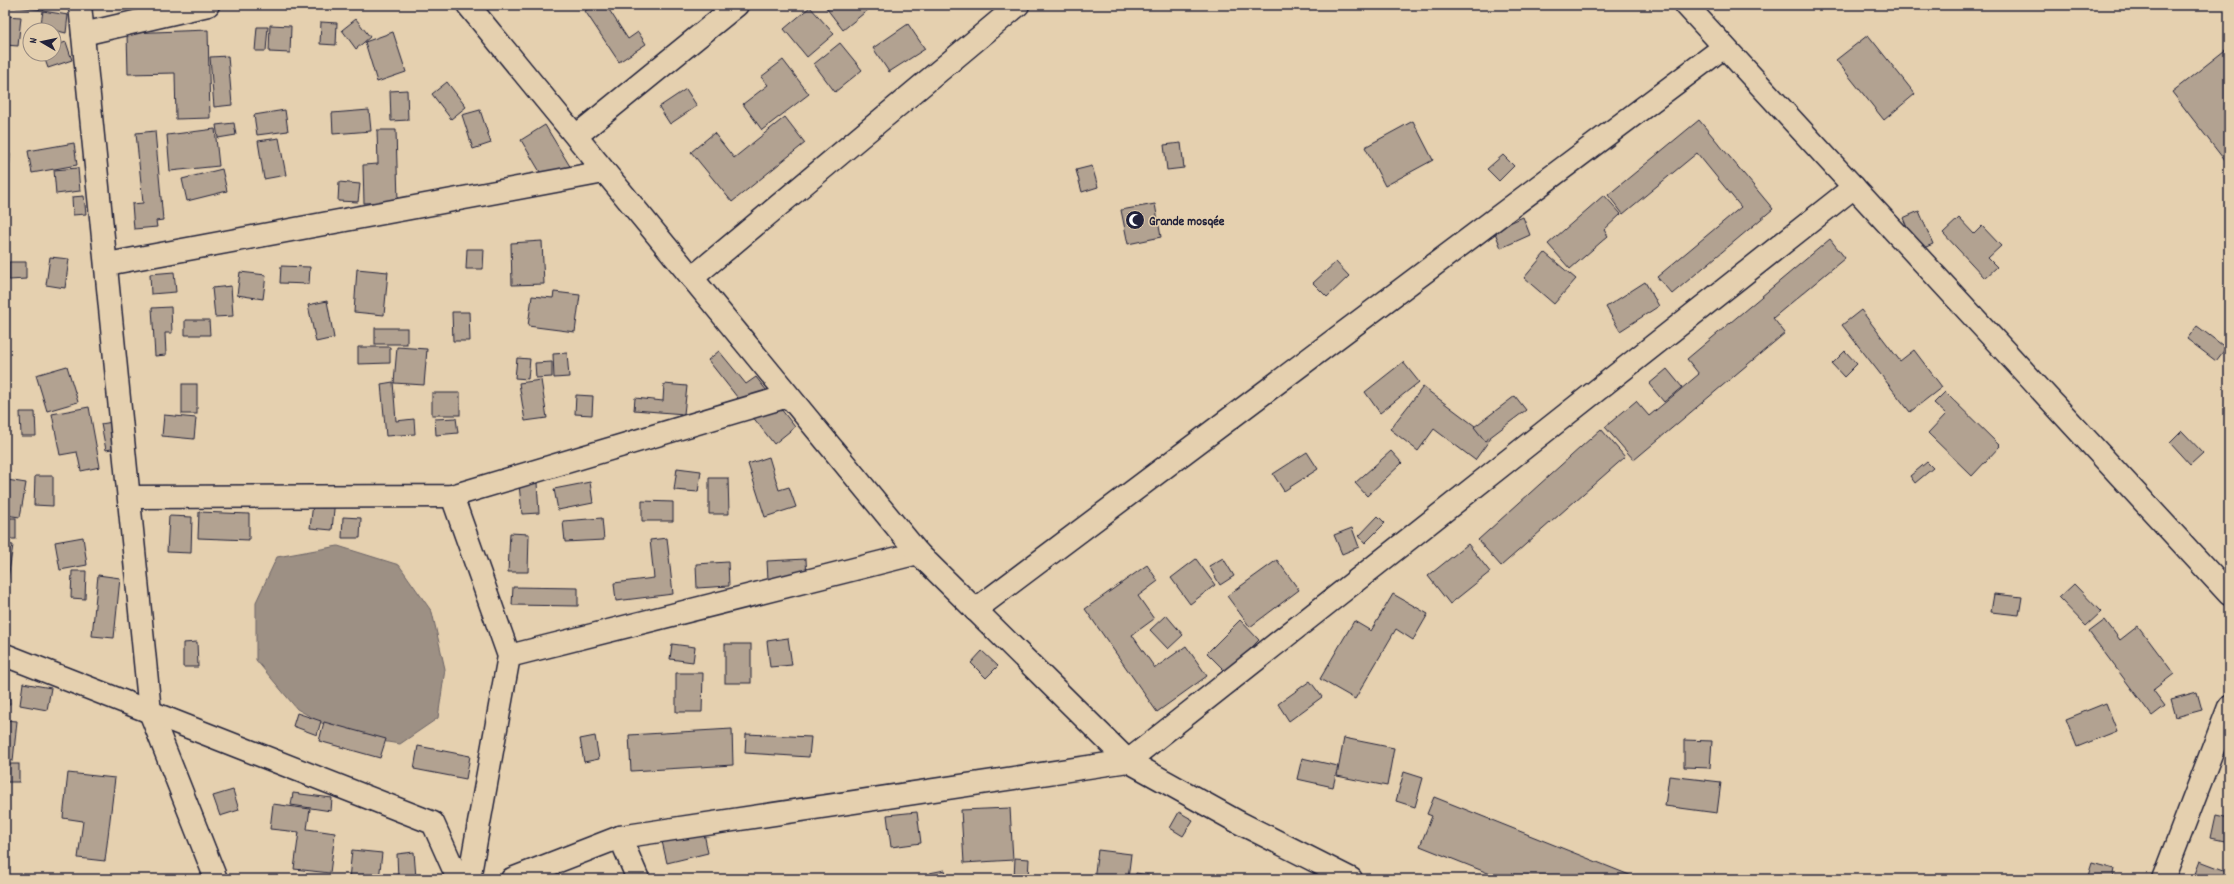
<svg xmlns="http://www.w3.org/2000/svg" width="2234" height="884" font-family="Dekko,sans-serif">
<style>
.water{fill:#9d9084;stroke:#6c6467}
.building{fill:#b2a291;stroke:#22223b}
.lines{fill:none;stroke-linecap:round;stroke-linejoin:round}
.minor-casing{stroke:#22223b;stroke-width:25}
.highway-casing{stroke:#22223b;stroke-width:25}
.minor{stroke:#e5d0af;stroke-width:22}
.highway{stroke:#e5d0af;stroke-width:22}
.labels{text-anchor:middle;stroke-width:3;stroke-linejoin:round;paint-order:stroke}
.poi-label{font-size:13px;font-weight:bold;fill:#22223b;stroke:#e5d0af;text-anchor:start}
</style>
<rect width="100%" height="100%" fill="#e5d0af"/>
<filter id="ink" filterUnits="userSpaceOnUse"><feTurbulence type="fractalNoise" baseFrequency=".025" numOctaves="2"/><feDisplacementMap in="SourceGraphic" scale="8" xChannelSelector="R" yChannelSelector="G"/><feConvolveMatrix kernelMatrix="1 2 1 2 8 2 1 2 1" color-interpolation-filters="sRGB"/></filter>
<g filter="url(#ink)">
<!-- water -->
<polygon class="water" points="338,546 399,565 432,612 445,669 438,718 400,744 343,735 297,709 256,660 256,602 277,557"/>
<!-- building -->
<g class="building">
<polygon points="16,5 45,5 44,10 16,7"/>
<polygon points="594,5 606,5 628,39 638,32 646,44 619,62 585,11"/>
<polygon points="824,5 874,5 843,30"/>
<polygon points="810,7 834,34 807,57 784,29"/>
<polygon points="43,11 68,15 66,33 54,30 40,30"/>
<polygon points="5,16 21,17 18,46 5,45"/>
<polygon points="356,19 370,37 356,49 342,30"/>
<polygon points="321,22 337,23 336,45 320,44"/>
<polygon points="908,24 925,49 889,72 873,48"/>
<polygon points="270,25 291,26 290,53 269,52"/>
<polygon points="257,27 268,27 266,51 255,51"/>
<polygon points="208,30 210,118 176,119 175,73 128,74 127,33"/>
<polygon points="393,32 406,72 377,82 365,42"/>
<polygon points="1868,35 1915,94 1884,120 1836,60"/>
<polygon points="66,42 72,60 48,68 43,54 54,54 54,46"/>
<polygon points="840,43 862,70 835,92 814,64"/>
<polygon points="2229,47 2229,166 2172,92"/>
<polygon points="228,56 232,105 214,107 210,57"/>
<polygon points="783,60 809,94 762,130 743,104 768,85 761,77"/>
<polygon points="447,82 466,107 451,119 432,94"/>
<polygon points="686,89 697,106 670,124 659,107"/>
<polygon points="407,90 408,120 391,121 390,91"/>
<polygon points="285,110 288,131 257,135 254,115"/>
<polygon points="369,110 371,131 333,134 332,113"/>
<polygon points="480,110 491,143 473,149 462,115"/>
<polygon points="785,117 805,143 732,202 691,152 714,133 734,158"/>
<polygon points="1699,120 1773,209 1672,294 1657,277 1741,207 1697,153 1623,214 1608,195"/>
<polygon points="1413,121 1433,160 1385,186 1365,147"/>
<polygon points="234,123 236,135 218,138 216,125"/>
<polygon points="545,125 571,168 546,182 521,140"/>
<polygon points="215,129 219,166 170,171 167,135"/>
<polygon points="377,130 396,130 398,202 364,203 363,165 378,164"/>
<polygon points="155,131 163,220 156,221 157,227 134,229 132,204 143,203 136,133"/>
<polygon points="279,138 286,175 264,179 258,141"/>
<polygon points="74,143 77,165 32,173 28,151"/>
<polygon points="1181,143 1184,168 1167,170 1164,145"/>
<polygon points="5,153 10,154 7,215 5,215"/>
<polygon points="1503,155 1514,166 1499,181 1487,169"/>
<polygon points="1092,166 1098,187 1082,192 1076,170"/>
<polygon points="78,168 80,191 56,194 54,170"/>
<polygon points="222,169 227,191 187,201 182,179"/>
<polygon points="339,182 360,184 358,202 338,201"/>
<polygon points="1604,195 1621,214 1604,230 1608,236 1570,269 1548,244"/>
<polygon points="84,196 86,214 73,215 72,197"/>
<polygon points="1155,204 1161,237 1128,244 1121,210"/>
<polygon points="1919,211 1933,244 1917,251 1903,218"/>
<polygon points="1523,217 1530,235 1501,248 1494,230"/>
<polygon points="1959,218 1974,234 1982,226 2001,246 1988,258 1997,267 1985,278 1943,233"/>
<polygon points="1830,239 1845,258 1773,318 1785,333 1634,460 1605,427 1636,401 1649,416 1699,374 1687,359"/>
<polygon points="542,241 544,284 512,285 511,243"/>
<polygon points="467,249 484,249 483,269 466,269"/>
<polygon points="1545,253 1576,279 1554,304 1524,278"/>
<polygon points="50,257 69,259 65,288 46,285"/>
<polygon points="9,262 26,262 26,279 9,280"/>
<polygon points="1336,262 1349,276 1327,297 1313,283"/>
<polygon points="281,266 310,267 309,284 280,283"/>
<polygon points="357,269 388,272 384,315 354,312"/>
<polygon points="174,272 176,292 151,294 150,274"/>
<polygon points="240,272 266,275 263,299 237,295"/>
<polygon points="1645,282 1659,306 1620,331 1606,307"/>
<polygon points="231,286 233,316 215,317 212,288"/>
<polygon points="554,292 580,295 575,332 528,326 532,296 553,298"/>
<polygon points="327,301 334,338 316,342 308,305"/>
<polygon points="171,307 172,333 165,333 166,355 155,356 152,308"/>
<polygon points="1861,310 1900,361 1914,350 1942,387 1910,412 1842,325"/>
<polygon points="452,312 469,312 470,341 453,341"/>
<polygon points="185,320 209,320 210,335 185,335"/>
<polygon points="2197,326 2226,348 2216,361 2187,339"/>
<rect x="375" y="328" width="32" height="16"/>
<polygon points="358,347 390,347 390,363 358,364"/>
<polygon points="397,347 427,349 424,385 394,383"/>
<polygon points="719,351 746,384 756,377 795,427 774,444 708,360"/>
<polygon points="1845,351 1857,364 1844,377 1832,364"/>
<polygon points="567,353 569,377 554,378 553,354"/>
<polygon points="517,358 530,359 528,379 515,378"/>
<polygon points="552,362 552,377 536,378 535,363"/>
<polygon points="1403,362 1419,382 1380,413 1365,392"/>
<polygon points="67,366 78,402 47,411 36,375"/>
<polygon points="1667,369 1682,387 1664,402 1649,384"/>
<polygon points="541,380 547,418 525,421 519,383"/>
<polygon points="393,382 396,421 414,419 415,434 386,436 381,384"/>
<rect x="182" y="384" width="15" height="30"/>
<polygon points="664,384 687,386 684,414 634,410 635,398 663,401"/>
<polygon points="1423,387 1491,438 1475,460 1434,429 1418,451 1390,429"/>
<polygon points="1945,392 2000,446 1972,476 1928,433 1946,414 1934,403"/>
<rect x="432" y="393" width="28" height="22"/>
<polygon points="576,395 593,396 592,415 575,414"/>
<polygon points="1515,396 1526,410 1485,441 1474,427"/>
<polygon points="89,407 100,467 81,471 77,452 60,455 52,414"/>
<polygon points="20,412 35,412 36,436 21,436"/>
<polygon points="164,415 196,418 194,439 162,436"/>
<polygon points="456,418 458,433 436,435 435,419"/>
<polygon points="124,420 128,446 106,450 101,424"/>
<polygon points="1601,429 1625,457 1501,566 1478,540"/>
<polygon points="2182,431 2203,453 2190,465 2170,443"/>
<polygon points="1391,451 1402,463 1367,496 1355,483"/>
<polygon points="1307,452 1318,469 1284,491 1273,474"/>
<polygon points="769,457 779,490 789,487 796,507 765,517 748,464"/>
<polygon points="1927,462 1933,468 1915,483 1910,476"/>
<polygon points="677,468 701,471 698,492 674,490"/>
<polygon points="35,476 53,476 53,506 34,505"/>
<polygon points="709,478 728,478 729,514 709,514"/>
<polygon points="7,480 26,483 20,517 5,515"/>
<polygon points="590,482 593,503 558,510 554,489"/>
<polygon points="537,483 539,513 522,514 519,484"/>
<polygon points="314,496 335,499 332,530 310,528"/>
<polygon points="642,501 673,502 673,521 642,521"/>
<polygon points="199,512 249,514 249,540 198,538"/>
<polygon points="169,516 192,517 191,553 167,552"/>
<polygon points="1378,516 1385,523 1365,543 1359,536"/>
<polygon points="343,517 361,518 360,538 342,538"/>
<rect x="5" y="518" width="11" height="21"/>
<polygon points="602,518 604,540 565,542 563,521"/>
<polygon points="1352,528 1359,547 1342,554 1334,535"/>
<polygon points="510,533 529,534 528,572 508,572"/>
<polygon points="83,537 87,565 60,570 55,542"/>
<polygon points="667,538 673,594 616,601 614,583 654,578 650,540"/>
<polygon points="5,544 13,545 8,579 5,578"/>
<polygon points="1468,544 1490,572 1450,604 1428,576"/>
<polygon points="1223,558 1234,576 1220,585 1209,566"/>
<polygon points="806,559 807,579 768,580 767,561"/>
<polygon points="1196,559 1215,585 1190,604 1171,578"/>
<polygon points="1277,560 1299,590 1250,627 1227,596"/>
<polygon points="728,562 729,586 697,588 696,564"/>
<polygon points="1147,565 1158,581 1138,596 1154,619 1132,635 1155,668 1186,646 1207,676 1157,712 1085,609"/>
<polygon points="72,571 86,571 85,599 71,598"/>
<polygon points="98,575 120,578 114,638 92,636"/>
<polygon points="2074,584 2101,612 2086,626 2059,598"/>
<polygon points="513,587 578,588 578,606 512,605"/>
<polygon points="1393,594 1428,614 1413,640 1396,629 1355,699 1320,679 1354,621 1371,631"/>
<polygon points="1994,594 2022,597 2019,615 1991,612"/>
<polygon points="1166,615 1183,635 1168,649 1150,630"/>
<polygon points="1240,620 1259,640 1227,673 1207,653"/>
<polygon points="2105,620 2120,640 2138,626 2174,674 2153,690 2165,706 2152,716 2089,632"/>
<polygon points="788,638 792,665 770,667 767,641"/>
<polygon points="197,642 198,667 183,667 183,643"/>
<polygon points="672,644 695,647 693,662 670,659"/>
<rect x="725" y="644" width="26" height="39"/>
<polygon points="982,651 998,666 986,678 971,663"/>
<polygon points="5,670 7,670 10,704 5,705"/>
<polygon points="676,673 703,673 702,712 676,712"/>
<polygon points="1310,681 1322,697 1289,721 1278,704"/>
<polygon points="23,683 51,688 47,710 20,705"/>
<polygon points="2197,692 2202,710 2176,717 2171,699"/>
<polygon points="2106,703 2117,731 2077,747 2066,719"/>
<polygon points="297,713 321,721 317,735 293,726"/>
<polygon points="5,720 17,721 13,761 5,760"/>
<polygon points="324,722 386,739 380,758 319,741"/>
<polygon points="732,729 733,765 631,771 629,735"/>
<polygon points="746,734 811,737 809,757 745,753"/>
<polygon points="595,736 599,759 584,762 580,739"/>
<polygon points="1344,738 1394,748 1387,786 1337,776"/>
<polygon points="1684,740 1712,741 1710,768 1684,767"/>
<polygon points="418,746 470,756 466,779 414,769"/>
<polygon points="1302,758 1338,766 1333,787 1297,779"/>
<rect x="5" y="764" width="14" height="18"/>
<polygon points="1404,772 1423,778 1415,807 1396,801"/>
<polygon points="68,773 115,778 105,861 78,858 83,821 63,818"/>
<polygon points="1669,776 1721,782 1717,813 1665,806"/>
<polygon points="233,790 239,810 220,816 213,796"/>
<polygon points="293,793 332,798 331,811 291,805"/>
<polygon points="1434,797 1637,878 1637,879 1503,879 1420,846 1432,816 1427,814"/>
<polygon points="273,804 310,809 307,829 335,833 330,873 294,869 299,832 270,829"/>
<polygon points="1010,808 1013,860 964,863 961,810"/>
<polygon points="917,812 921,843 891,847 887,815"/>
<polygon points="1179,812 1193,820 1183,836 1170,828"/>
<polygon points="2216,815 2229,818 2229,842 2211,838"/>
<polygon points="703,828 708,853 667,863 661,837"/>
<polygon points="352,850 382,853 379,879 349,879"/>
<polygon points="1098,850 1131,854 1128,879 1094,879"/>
<polygon points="414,852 416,878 398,879 397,854"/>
<polygon points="1015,858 1029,859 1028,879 1014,879"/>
<polygon points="2200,861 2229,872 2229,879 2193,879"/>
<polygon points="2092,863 2114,869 2112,879 2087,879"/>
<polygon points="945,870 947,879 931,879 929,873"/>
<polygon points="1136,873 1153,876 1152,879 1135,879"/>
</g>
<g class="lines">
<defs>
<g id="minor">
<polyline points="80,5 150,712 216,879"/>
<polyline points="1686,5 2229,594"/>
<polyline points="83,34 208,5"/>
<polyline points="576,136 737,5"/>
<polyline points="107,264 604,172"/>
<polyline points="692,278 1018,5"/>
<polyline points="452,496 509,656 469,879"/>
<polyline points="130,497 452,496 788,396"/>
<polyline points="975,610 1724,47"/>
<polyline points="5,655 433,823 458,879"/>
<polyline points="509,656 918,553"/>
<polyline points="620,837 638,879"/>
<polyline points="512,879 620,837 1128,761 1854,187"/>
<polyline points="2163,879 2229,707"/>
</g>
<polyline id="highway" points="468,5 918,553 1128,761 1238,822 1351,879"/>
</defs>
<!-- minor casing -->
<use href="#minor" class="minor-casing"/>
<!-- highway casing -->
<use href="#highway" class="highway-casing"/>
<!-- minor -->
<use href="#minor" class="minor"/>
<!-- highway -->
<use href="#highway" class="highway"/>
</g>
</g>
<!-- icons -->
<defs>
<symbol id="mosque-disc" viewBox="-11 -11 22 22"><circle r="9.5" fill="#22223b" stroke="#e5d0af"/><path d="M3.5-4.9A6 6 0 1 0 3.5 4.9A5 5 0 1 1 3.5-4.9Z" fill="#fff"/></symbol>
</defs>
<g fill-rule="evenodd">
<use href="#mosque-disc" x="1124" y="209" width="22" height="22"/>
</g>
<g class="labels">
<!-- poi labels -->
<g class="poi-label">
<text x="1149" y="225">Grande mosqée</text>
</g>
</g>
<!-- margin -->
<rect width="2234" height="884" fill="none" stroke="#e5d0af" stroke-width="20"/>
<rect x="10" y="10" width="2214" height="864" fill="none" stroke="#22223b" stroke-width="1.5" filter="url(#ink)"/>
<!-- north arrow -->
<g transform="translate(42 42) rotate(279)"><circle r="19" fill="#e5d0af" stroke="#978a81"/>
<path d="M0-3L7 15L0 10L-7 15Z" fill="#22223b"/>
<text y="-6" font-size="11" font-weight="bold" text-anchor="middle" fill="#22223b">N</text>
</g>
</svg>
